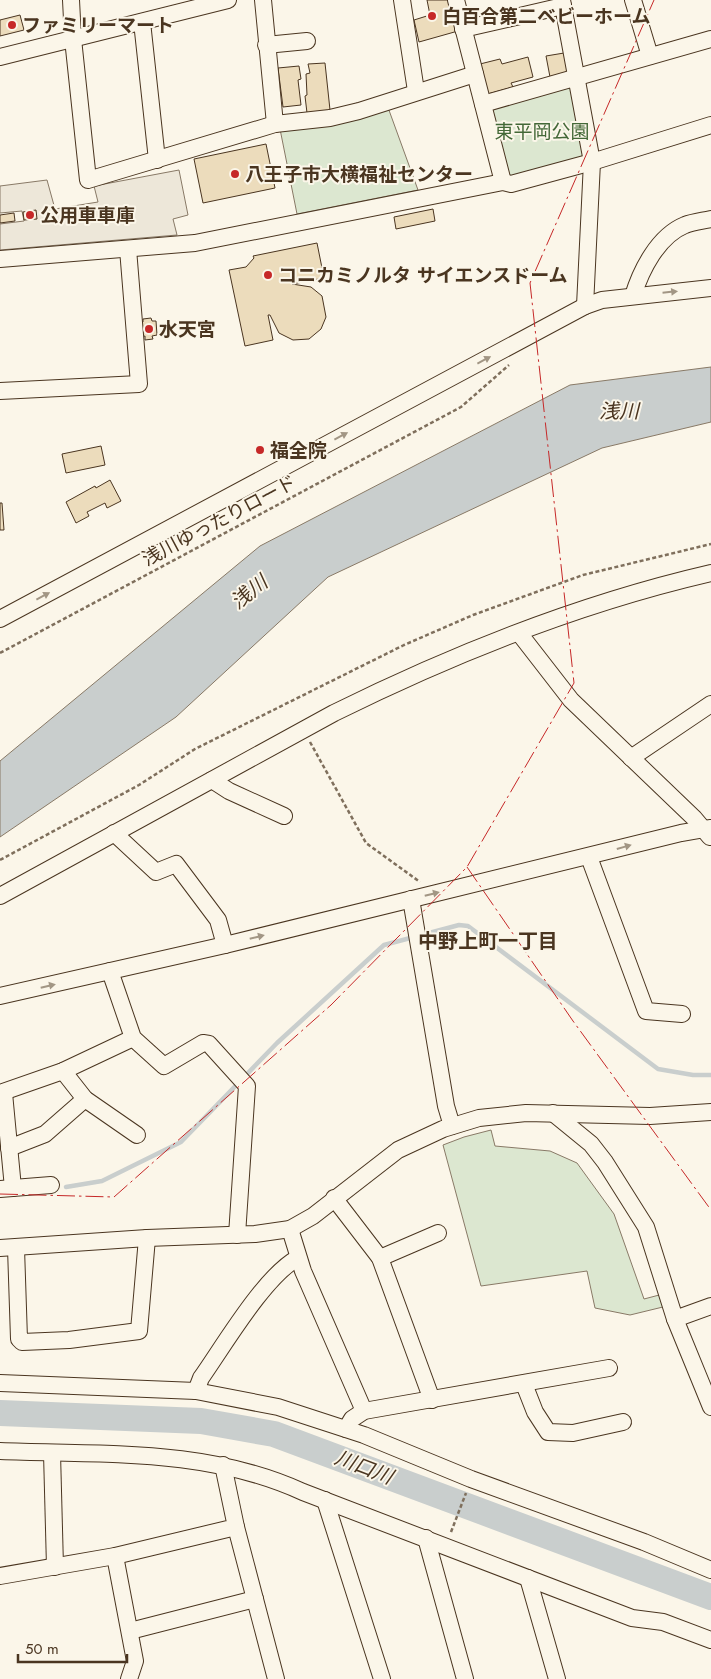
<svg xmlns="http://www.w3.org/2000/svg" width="711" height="1679" font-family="Jost,'Noto Sans JP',sans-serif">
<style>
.green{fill:#dce7d0;stroke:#887966}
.parking{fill:#ede7d9;stroke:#887966}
.water{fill:#c9cecd;stroke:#887966}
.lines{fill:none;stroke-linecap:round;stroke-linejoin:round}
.stream{stroke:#c9cecd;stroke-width:4.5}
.river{stroke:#c9cecd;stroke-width:26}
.building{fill:#ecdcbc;stroke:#4a3520}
.minor-casing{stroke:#4a3520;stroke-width:18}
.path{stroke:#7f6f5c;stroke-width:2.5;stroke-dasharray:4 2.5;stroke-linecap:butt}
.minor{stroke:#fbf6e9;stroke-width:16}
.power{stroke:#c62828;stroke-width:1;stroke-dasharray:18 4 2.5 4;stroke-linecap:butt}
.oneway{fill:#a29684}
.poi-dot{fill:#c62828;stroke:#fbf6e9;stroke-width:2}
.labels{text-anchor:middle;stroke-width:4;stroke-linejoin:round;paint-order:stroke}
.poi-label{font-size:19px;font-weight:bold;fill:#4a3520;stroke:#fbf6e9;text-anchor:start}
.park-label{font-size:19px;fill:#436837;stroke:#fbf6e9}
.street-label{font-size:19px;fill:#4a3520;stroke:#fbf6e9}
.water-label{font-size:20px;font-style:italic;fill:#4a3520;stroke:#fbf6e9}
.neighbourhood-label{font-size:20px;font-weight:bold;fill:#4a3520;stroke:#fbf6e9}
</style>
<rect width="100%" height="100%" fill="#fbf6e9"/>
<!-- green -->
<g class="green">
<polygon points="577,77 592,162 511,184 483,104"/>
<polygon points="386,102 418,190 297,214 279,124"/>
<polygon points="491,1130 495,1146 550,1151 577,1163 614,1214 644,1299 663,1294 667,1306 630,1315 595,1308 587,1271 481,1286 443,1145 464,1137"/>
</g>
<!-- parking -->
<polygon class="parking" points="179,170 188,215 173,219 177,235 0,250 0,224 24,221 22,211 0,213 0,186 47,180 55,209 98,202 94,186"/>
<!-- water -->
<polygon class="water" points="711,367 711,422 602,448 328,577 176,717 0,837 0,761 260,546 570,385"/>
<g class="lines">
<!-- stream -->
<polyline class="stream" points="66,1187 102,1181 181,1142 277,1043 384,945 459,925 468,926 658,1069 693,1075 711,1075"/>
<!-- river -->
<polyline class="river" points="0,1413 201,1421 274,1434 711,1597"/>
</g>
<!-- building -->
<g class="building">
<polygon points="427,0 450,0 458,31 419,42 414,20 430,15"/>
<polygon points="20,15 24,30 0,36 0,20"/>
<polygon points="564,53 568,72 550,77 546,56"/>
<polygon points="528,57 533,77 511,83 513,87 488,94 480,64 500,59 502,64"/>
<polygon points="325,63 330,110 307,113 305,96 307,95 306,74 310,73 308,64"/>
<polygon points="299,66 301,79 298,80 301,105 283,107 278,68"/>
<polygon points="266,144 275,188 203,203 194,159"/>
<polygon points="433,209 435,221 396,229 394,217"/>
<polygon points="36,210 37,219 24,220 23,212"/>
<polygon points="14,213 15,221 0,223 0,215"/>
<polygon points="317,243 324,278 292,284 311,287 322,296 326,317 321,329 309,339 293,340 279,333 270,315 268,315 273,340 245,346 229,270 246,267 254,258 253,256"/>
<polygon points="151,318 152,321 156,321 157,335 152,336 153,339 145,340 145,336 141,337 140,322 143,322 143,319"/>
<polygon points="101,446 105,465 66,473 62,454"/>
<polygon points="110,480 121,501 107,508 105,503 87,512 89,516 76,523 66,502 95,486 96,488"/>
<polygon points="0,503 2,503 4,530 0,530"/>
</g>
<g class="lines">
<defs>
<g id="minor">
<polyline points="71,0 73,39 88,180 275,124 330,118 359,111 475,74"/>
<polyline points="263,0 275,124"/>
<polyline points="402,0 416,91"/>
<polyline points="456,0 503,182"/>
<polyline points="562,0 592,162 585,306"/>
<polyline points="633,0 650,56"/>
<polyline points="142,22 157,160"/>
<polyline points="463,29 563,6"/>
<polyline points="266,45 307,41"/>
<polyline points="0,57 228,0"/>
<polyline points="483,104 711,39"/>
<polyline points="0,259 195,243 503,182 511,184 592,162 711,125"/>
<path d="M 633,296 C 641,270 658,236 685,225 C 693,222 702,221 711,219"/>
<polyline points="0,391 139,384 128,249"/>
<polyline points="0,619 585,306 602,300 711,288"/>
<polyline points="519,633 571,700 694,818 710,837"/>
<polyline points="631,758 711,704"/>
<polyline points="212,780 229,791 284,816"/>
<polyline points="114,833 156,872 176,864 218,920 225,945"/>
<polyline points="589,857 646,1011 682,1014"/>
<path d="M 0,896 L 334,713 C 453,654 581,603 711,573"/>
<polyline points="411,899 446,1106 452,1126"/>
<polyline points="110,971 133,1038 164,1066 203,1043 209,1044 247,1086 237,1235"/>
<polyline points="0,996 225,945 681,833 711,828"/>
<polyline points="63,1071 85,1099 137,1135"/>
<polyline points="0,1093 63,1071 133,1038"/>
<polyline points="4,1093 13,1188"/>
<polyline points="553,1113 591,1144 605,1162 646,1227 675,1319 711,1407"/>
<polyline points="9,1148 45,1134 85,1099"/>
<polyline points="0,1189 51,1185"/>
<polyline points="334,1198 380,1258 432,1400"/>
<polyline points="290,1229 303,1271 364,1411"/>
<polyline points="0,1248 147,1238 255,1234 290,1229 313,1216 398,1150 443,1129 479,1118 526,1113 650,1116 711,1112"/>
<polyline points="16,1248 19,1339 22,1342 69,1340 139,1331 147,1238"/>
<polyline points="380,1258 438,1233"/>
<polyline points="675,1319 711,1306"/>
<polyline points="0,1383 196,1391 278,1407 364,1435 471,1479 644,1542 711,1570"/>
<polyline points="524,1384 535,1412 548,1432 573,1433 623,1422"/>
<path d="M 196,1391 L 201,1378 C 223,1347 265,1275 298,1258"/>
<polyline points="346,1429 352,1419 364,1411 609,1368"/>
<path d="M 0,1451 C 104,1455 207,1448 303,1492 L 632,1618 L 663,1622 L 711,1640"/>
<polyline points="52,1453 55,1567"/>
<polyline points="325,1500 382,1679"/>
<polyline points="236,1527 276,1679"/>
<polyline points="426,1538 465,1679"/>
<polyline points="115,1556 135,1661 129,1679"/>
<polyline points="0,1576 115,1556 236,1527 223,1465"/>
<polyline points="528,1578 557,1679"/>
<polyline points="130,1631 255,1599"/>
</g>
</defs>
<!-- minor casing -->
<use href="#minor" class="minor-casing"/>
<!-- path -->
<g class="path">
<polyline points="0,653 461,407 509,365"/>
<polyline points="310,742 366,843 420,882"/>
<polyline points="0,860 139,785 195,749 404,645 473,615 583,575 711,544"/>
<polyline points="451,1532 466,1493"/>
</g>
<!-- minor -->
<use href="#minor" class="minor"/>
<!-- power -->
<g class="power">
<polyline points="467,867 573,1021 711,1210"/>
<polyline points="0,1194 114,1197 331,1005 467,867 574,683 530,283 654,0"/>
</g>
</g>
<!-- one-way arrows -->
<defs><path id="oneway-solid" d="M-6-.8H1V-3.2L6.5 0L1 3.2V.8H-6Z" transform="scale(1.25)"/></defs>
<g class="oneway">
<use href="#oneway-solid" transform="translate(670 292) rotate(-6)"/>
<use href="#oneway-solid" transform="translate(484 360) rotate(-28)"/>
<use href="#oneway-solid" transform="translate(341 436) rotate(-28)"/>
<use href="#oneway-solid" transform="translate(43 596) rotate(-28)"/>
<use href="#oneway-solid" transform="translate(624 847) rotate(-16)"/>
<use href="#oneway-solid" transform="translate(432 894) rotate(-14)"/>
<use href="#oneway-solid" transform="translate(257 937) rotate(-14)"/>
<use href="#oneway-solid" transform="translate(48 986) rotate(-13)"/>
</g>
<!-- markers -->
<g class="poi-dot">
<circle cx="432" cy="16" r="5"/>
<circle cx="12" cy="25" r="5"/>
<circle cx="235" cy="174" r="5"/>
<circle cx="30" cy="215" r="5"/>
<circle cx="268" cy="275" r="5"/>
<circle cx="149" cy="329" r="5"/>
<circle cx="260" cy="450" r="5"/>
</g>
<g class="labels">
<!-- poi labels -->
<g class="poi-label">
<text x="442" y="23">白百合第二ベビーホーム</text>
<text x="22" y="32">ファミリーマート</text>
<text x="245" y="181">八王子市大横福祉センター</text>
<text x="40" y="222">公用車車庫</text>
<text x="278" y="282">コニカミノルタ サイエンスドーム</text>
<text x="159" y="336">水天宮</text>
<text x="270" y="457">福全院</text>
</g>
<!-- park labels -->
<g class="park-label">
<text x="542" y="138">東平岡公園</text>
</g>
<!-- street labels -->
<g class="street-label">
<text transform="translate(219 520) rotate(-28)" y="7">浅川ゆったりロード</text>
</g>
<!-- water labels -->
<g class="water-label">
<text x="619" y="418">浅川</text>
<text transform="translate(249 592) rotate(-39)" y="7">浅川</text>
<text transform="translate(364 1467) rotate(21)" y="7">川口川</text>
</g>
<!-- neighbourhood labels -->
<g class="neighbourhood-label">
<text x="488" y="948">中野上町一丁目</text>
</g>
</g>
<!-- scale -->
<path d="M18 1654v8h109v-8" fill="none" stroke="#4a3520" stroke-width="2.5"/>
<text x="25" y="1654" font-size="15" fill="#4a3520" stroke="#fbf6e9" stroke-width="4" paint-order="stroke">50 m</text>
</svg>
